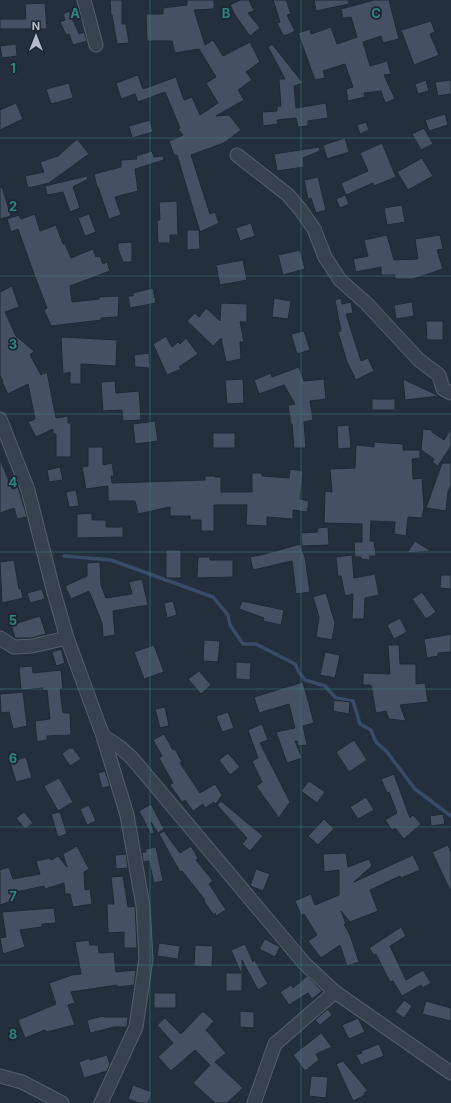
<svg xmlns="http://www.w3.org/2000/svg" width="451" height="1103" font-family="Inter,sans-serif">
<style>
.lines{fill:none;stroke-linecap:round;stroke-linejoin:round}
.stream{stroke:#394c67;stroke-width:3.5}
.building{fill:#455162;stroke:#1f2835}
.minor-casing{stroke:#565f6c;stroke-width:15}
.minor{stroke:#38414e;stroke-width:13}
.grid{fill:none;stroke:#308480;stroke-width:1;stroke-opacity:0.55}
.grid-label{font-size:13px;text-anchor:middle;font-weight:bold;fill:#308480;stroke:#1d2633;stroke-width:3.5;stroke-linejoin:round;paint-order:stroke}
</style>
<rect width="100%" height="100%" fill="#242f3e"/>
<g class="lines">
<!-- stream -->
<polyline class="stream" points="64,556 111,560 213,597 228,615 230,625 243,644 256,644 295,664 299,672 305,680 325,686 336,698 353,701 360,724 371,730 376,742 387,752 415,789 451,816"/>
</g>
<!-- building -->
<g class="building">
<polygon points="110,0 122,0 122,24 126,24 129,43 117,44 112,15 111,15"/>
<polygon points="187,0 214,0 214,9 194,10 205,45 213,40 223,56 250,42 260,62 246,72 252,80 238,90 244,100 216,116 229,115 241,130 224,143 191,155 210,214 215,212 219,223 200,232 177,155 174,155 169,141 183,135 178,129 180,128 165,92 138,102 135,94 121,99 116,83 138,75 143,89 176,77 184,100 192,97 200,115 218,103 206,83 216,77 199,49 175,53 172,41 147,41 146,14 163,14 163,8 187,5"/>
<polygon points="240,0 249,0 254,11 248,13 260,28 250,36 235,15 230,5"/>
<polygon points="273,0 286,0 291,14 287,15 295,31 287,35 283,35 277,23 280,22"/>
<polygon points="314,0 348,0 349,4 316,11"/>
<polygon points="374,0 389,0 399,39 383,43 381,36 363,42 370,66 387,61 391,74 384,75 395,99 385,103 381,91 364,93 365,97 348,101 346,89 353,87 345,64 323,71 325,78 315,80 298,33 310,29 311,34 331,27 337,44 357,37 351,17 343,18 341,9"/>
<polygon points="45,3 47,29 0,29 0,19 26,19 25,4"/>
<polygon points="69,11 79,34 84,32 87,41 73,45 69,34 66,35 60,22 65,20 63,14"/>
<polygon points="431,21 435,32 430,34 439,55 414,65 401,30"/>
<polygon points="16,44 17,56 2,58 0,46"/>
<polygon points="272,44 303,83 294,86 296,108 326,103 328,118 308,121 308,126 298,127 296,118 277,120 278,124 263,126 262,112 277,111 277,106 281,106 279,79 285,79 268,47"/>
<polygon points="426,80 429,91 418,94 415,84"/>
<polygon points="451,80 451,94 438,96 435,82"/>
<polygon points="69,83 73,98 51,104 46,89"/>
<polygon points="16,103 23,119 0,130 0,110"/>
<polygon points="445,114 448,125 429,131 425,120"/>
<polygon points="150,120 153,132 132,138 129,126"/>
<polygon points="366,122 369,130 360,134 357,125"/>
<polygon points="424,128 433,144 421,150 412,134"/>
<polygon points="345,138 349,152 327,159 323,145"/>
<polygon points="77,139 89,154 49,183 28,188 25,176 44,172 40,162 58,156"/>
<polygon points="382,143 396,177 374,186 373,183 346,195 341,183 368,171 360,153"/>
<polygon points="319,147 320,151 303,158 304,167 277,171 274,154"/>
<polygon points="152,151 154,157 163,156 164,160 135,169 138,191 115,197 121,215 109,219 98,187 97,187 94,174 121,167 121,160 137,159 136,156"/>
<polygon points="422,158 433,176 408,190 397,172"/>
<polygon points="87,176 88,179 73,187 80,208 70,212 63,192 47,195 45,186"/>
<polygon points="318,177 326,210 316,213 311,198 308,199 304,180"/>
<polygon points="0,187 2,187 11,216 0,219"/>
<polygon points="345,195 349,204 340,208 336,199"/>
<polygon points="177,201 178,235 170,235 170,243 158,243 157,220 160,220 159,202"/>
<polygon points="402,205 405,222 387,225 384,208"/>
<polygon points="35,214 40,231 56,225 63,244 65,244 71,258 93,249 96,257 100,256 103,264 107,262 110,271 70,286 72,302 99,299 99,297 119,296 118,317 101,318 101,320 51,326 44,310 47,308 34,274 18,229 11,232 7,219 19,215 21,219"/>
<polygon points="89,214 96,232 85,236 78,218"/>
<polygon points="251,223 255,236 240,241 236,228"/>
<polygon points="187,230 199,230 200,249 187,250"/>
<polygon points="387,235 394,260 418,259 415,239 440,235 443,249 437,250 443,269 413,279 395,279 395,275 381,275 381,267 356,272 353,259 368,256 364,240"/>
<polygon points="132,242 132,262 123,262 118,249 118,243"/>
<polygon points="300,250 305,269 283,275 278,255"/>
<polygon points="243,260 247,280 220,285 216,265"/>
<polygon points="12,286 19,307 5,312 16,336 34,351 30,355 41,375 47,372 56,418 68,416 68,423 71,423 71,457 56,457 56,434 53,434 53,429 36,437 28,422 35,419 28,384 8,394 2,382 3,382 0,375 0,292"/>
<polygon points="153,288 156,303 130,308 128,296 133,296 133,293"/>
<polygon points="274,298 291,301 288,319 272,317"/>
<polygon points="341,298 342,304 351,302 353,313 346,314 361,361 368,358 374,371 356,380 347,362 338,332 341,331 335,300"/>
<polygon points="412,302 414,316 396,319 394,305"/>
<polygon points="221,303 247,304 247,322 240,322 244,342 240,342 241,359 226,362 221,338 213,346 187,321 195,313 199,317 206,308 220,321"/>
<polygon points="426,321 443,321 443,340 427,340"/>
<polygon points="304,331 310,350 297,354 291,334"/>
<polygon points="166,336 172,347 178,342 180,344 186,338 198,354 179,367 181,369 167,375 153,344"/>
<polygon points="61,337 117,340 116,366 81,364 81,384 70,384 70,372 63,374"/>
<polygon points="149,353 150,368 135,367 134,355"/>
<polygon points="299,367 304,381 324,379 326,399 310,401 313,420 304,422 306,448 294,448 292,424 291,424 288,405 295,404 284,385 259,394 254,380 271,373 272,377"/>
<polygon points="243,379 244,403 227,404 225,380"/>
<polygon points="403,379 439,396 405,400"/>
<polygon points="115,381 116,393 139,391 141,420 123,421 122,410 103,411 101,382"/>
<rect x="372" y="399" width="23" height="11"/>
<polygon points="155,421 158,441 135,444 133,424"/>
<polygon points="349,425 351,448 338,449 337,426"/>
<polygon points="451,428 451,446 438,466 432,462 434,459 421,450 423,429 432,430 432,432 444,440"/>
<rect x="213" y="433" width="22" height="15"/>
<polygon points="374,442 403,444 403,450 420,450 420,458 412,459 413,479 422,478 424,508 422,518 408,517 406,536 394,534 395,522 371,521 370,541 374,541 376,556 370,556 370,560 361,559 361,557 355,557 354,542 362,542 362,524 324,523 325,491 332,492 330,469 355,468 356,445 374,447"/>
<polygon points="88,447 103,447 103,465 112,463 114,476 111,476 112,483 205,480 205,476 215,476 215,477 221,477 221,492 252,492 252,473 262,473 262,476 289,478 290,469 303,471 300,499 309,501 307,512 293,510 293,519 267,517 267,526 246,525 247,505 214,505 214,531 201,531 201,520 190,520 190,516 170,516 170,507 138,514 135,501 108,501 108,486 86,489 82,467 88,466"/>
<polygon points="0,459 12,489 18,487 27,517 17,519 14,508 0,513"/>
<polygon points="442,463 451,463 451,485 448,492 446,511 426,508"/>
<polygon points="60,467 63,480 49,482 47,470"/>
<polygon points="76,490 79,506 69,507 66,492"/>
<polygon points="92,513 92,520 106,520 106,527 123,527 123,537 77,538 77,514"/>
<polygon points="328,527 329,545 302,546 301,533 318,532 317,528"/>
<polygon points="415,541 431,551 407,553"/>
<polygon points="300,544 305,557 310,592 296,594 292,561 253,570 250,557 265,554"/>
<rect x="166" y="550" width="15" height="28"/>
<polygon points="352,555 354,578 375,574 379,595 365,598 364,619 352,619 353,594 345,596 341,576 338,576 336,557"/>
<polygon points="198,557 210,557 210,560 233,560 233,577 197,578"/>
<polygon points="14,560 19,589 21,589 23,598 2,603 0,562"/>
<polygon points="100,562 101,585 106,598 132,594 129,582 142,579 148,605 113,611 115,635 103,637 102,623 89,591 71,599 65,586 87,576 87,563"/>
<polygon points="441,575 451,575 451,589 440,588"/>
<polygon points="42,589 45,599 30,603 27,593"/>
<polygon points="422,592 436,612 426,619 412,599"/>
<polygon points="326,593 335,623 332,640 316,637 319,617 313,597"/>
<polygon points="173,601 177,615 167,618 164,603"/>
<polygon points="242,601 284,610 281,625 263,621 264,618 239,609"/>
<polygon points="40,616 46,634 31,638 15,638 11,625"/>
<polygon points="400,618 407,632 394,639 387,625"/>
<polygon points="451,634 451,652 438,653 438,656 427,658 424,639"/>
<polygon points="204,640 220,641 218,662 203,661"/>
<polygon points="154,645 164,672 144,679 134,652"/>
<polygon points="388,645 399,645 400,664 416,664 416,684 425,683 428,702 400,705 406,721 389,719 386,711 376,713 371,685 363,685 363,673 390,674"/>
<polygon points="61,649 65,663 56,666 52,652"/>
<polygon points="325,652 340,655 335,678 320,675"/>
<polygon points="236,662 251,663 250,680 236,679"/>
<polygon points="32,666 33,673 61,670 63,689 60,689 63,713 70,713 71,735 47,736 47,740 37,742 35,721 50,719 47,690 43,691 43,688 21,690 19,667"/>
<polygon points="199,671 211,685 201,694 188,679"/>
<polygon points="303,682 314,723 303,726 307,745 298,746 297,741 295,741 302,758 287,763 276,732 295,728 289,704 259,713 254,697"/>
<polygon points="23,692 27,726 13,729 9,712 1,713 0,694"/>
<polygon points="334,700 350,702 349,714 333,711"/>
<polygon points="165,707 169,726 160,728 155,709"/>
<polygon points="228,712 234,728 222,732 216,716"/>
<polygon points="262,724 268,740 260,743 290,802 279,818 256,786 262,782 252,761 258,758 248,730"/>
<polygon points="164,734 173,750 175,749 182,762 180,763 200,793 215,784 222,795 216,804 214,802 205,808 203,804 193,811 185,800 182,802 170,785 173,783 159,758 162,756 153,740"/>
<polygon points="354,740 367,760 349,772 336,752"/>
<polygon points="69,748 73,748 81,759 70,766 62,754"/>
<polygon points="228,753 240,767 230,775 219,760"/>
<polygon points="26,757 32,778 16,782 10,762"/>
<polygon points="105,771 110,786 102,788 98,773"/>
<polygon points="394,774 410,818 413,815 421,824 404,839 395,828 392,830 385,820 397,813 389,792 387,793 381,779"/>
<polygon points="59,778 73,802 58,811 44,786"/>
<polygon points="309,781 325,792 317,803 301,791"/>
<polygon points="366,797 374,810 358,819 350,807"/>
<polygon points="221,801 263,836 250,851 242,844 247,838 217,805"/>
<polygon points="151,804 164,829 158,833 151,822 154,833 151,834 139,811"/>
<polygon points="89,805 96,821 87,825 80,809"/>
<polygon points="24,812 33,823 25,829 16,818"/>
<polygon points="60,812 67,834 58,837 51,814"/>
<polygon points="443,814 445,824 431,826 430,816"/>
<polygon points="324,819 334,829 318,845 308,836"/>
<polygon points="164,831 180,853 191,846 198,858 196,860 213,881 209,884 226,910 216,916 215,913 215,917 204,901 205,900 182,871 180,872 159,834"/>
<polygon points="448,845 451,852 451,892 432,852"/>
<polygon points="77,846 89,869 84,872 85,890 90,889 92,904 73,907 70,894 65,894 64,883 45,889 44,886 16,892 17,899 0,905 0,870 9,867 13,879 40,874 36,861 50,858 51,860 58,856 67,867 63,854"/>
<polygon points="156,847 163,881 154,883 149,861 143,862 142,852 146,852 146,849"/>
<polygon points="346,853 348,867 369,859 372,866 354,882 413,855 420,870 401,878 400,876 370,890 378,911 350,922 341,911 346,924 344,924 350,935 359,962 347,966 340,945 321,958 308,941 317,935 304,914 301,915 295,901 311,894 315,905 339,895 339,870 324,872 323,854"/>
<polygon points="126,854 128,868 116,869 115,855"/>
<polygon points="256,869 270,874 263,891 250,886"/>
<polygon points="123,876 128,907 135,906 137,948 124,948 124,932 108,933 107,904 114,904 111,877"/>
<polygon points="54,908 56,923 42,924 42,927 20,930 25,947 3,954 0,938 6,937 2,912"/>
<polygon points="401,927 406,936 390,946 406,980 423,970 431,983 422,988 421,985 402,996 393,981 390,982 376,954 374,955 369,948"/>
<polygon points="265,939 280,947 275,957 259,949"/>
<polygon points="89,940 90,945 98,945 99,953 114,952 116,972 136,970 134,985 117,987 117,985 71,992 75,1003 68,1005 75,1025 46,1032 45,1030 25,1038 18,1020 56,1004 49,983 72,975 81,974 75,942"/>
<polygon points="159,943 180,946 178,959 157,956"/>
<polygon points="245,944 253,962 254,959 268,984 258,990 242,960 242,991 226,991 226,973 241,973 231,950"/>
<polygon points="195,945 213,946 212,967 194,966"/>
<polygon points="307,976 322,991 312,999 308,993 289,1005 280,992 291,985 293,988"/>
<rect x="154" y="993" width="22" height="15"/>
<polygon points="404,1000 412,1006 404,1018 395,1012"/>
<polygon points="426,1001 451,1008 451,1021 422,1014"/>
<polygon points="328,1009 332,1015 320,1025 315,1020"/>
<polygon points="203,1011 214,1021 206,1030 226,1053 215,1062 243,1088 227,1103 215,1103 193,1083 210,1065 195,1050 171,1071 158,1057 173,1043 157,1025 165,1018 181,1034"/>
<polygon points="240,1011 254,1012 254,1028 240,1027"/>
<polygon points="103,1016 104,1017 128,1017 127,1027 114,1027 90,1033 87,1020"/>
<polygon points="358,1018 365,1032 349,1039 342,1025"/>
<polygon points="321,1033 332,1047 316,1054 319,1060 305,1071 293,1055"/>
<polygon points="379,1044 384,1056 361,1065 356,1055 362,1053 361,1051"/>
<polygon points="107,1055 110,1064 107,1071 84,1078 79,1062 89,1058 90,1060"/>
<polygon points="343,1061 368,1091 364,1093 365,1095 353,1101 336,1064"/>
<polygon points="311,1076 328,1077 326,1098 309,1096"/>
<polygon points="133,1085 152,1092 148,1103 139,1103 128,1099"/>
</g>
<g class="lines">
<defs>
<g id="minor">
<polyline points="84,0 96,45"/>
<polyline points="237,155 288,195 300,209 314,229 325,257 340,280 366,303 419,360 439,375 443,389 451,393"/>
<polyline points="0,419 28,490 53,589 67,638 103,736 127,815 143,906 146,959 136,1027 101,1103"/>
<polyline points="0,638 14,647 32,646 67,638"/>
<polyline points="103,736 121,748 132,758 304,963 335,992 451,1073"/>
<polyline points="0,1076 22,1082 62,1103"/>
<polyline points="254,1103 275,1044 335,992"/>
</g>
</defs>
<!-- minor casing -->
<use href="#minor" class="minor-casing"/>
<!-- minor -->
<use href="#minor" class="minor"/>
</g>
<!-- grid -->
<path class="grid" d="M 150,0 L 150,1103M 301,0 L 301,1103M 0,138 L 451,138M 0,276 L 451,276M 0,414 L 451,414M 0,552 L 451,552M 0,689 L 451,689M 0,827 L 451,827M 0,965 L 451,965"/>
<g class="grid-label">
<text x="75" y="18">A</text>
<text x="226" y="18">B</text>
<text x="376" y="18">C</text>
<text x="13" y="73">1</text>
<text x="13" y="211">2</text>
<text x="13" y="349">3</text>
<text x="13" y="487">4</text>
<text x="13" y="625">5</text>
<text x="13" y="763">6</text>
<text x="13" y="901">7</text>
<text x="13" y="1039">8</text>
</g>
<!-- north arrow -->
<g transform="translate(36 36)" stroke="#1d2633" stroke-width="3" paint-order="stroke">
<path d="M0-3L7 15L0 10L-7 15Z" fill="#b4bcc9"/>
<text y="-6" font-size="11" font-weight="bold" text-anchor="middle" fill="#b4bcc9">N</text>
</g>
</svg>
